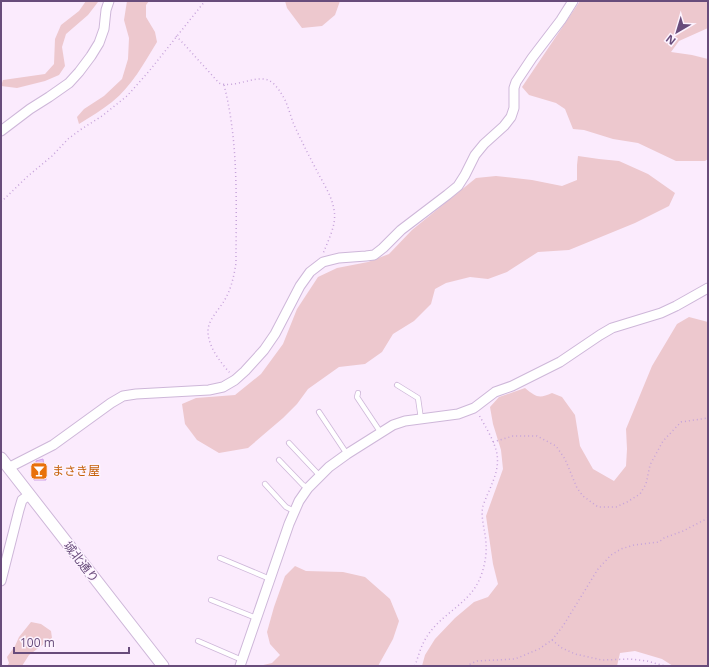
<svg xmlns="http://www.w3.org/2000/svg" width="709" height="667" font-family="'Open Sans','Noto Sans JP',sans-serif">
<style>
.green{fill:#edc8ce}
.building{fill:#e2c1f4;stroke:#cea1e8}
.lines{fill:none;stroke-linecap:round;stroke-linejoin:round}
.service-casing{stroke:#ceb7d9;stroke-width:6}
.minor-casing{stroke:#ceb7d9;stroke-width:11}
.tertiary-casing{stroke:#ceb7d9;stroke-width:13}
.path{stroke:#c6a3da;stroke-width:1.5;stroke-dasharray:1 3;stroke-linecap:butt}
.service{stroke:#fff;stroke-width:4.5}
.minor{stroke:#fff;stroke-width:9}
.tertiary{stroke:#fff;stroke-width:11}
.labels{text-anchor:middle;stroke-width:3;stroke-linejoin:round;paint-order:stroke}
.food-label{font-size:12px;fill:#c56008;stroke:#fdf3ff;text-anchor:start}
.street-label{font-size:12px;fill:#684c7b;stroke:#fdf3ff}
</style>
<rect width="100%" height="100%" fill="#fbebfd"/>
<!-- green -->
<g class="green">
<polygon points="86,1 98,1 98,2 88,15 66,34 62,47 65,66 59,75 45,81 17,88 1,86 3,80 45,74 54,64 55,39 61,25 79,11"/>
<path d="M 127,1 L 149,1 L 146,5 L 146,17 L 155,32 L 157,42 C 144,63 132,86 112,102 C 102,110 90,117 79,124 L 77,117 L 84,109 L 104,96 L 122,79 L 128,59 L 129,38 L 124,20 Z"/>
<polygon points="285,1 340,1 335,15 322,26 302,28 287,8"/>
<polygon points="580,1 708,1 708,28 679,41 671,52 692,55 708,59 708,159 705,161 676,161 638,143 613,139 584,130 573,129 565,109 556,103 529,95 522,87"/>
<polygon points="578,156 599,159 619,161 648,174 675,193 669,206 635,223 569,250 538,252 507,272 488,279 470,277 446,283 435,289 431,304 414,321 393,334 382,352 365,364 339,367 308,389 297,404 283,418 248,448 219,453 197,440 185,424 182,404 196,398 235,395 261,374 283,344 297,309 318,277 337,268 368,262 389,254 412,230 476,178 496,176 532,180 562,186 577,180 577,165"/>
<path d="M 689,317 L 708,322 L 708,666 L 673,666 L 662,659 L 635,651 L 620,653 L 617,666 L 422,666 L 425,655 L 435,639 L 455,618 L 474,602 L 488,597 L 498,584 L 493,564 L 486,516 L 503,469 L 501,450 L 493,424 L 490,407 L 499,397 L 525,388 C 536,397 539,399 552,393 L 562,397 L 575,415 L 580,446 L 593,469 L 614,481 L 626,466 L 627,449 L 626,429 L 652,366 L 677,324 Z"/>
<polygon points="295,566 306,571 343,572 365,577 390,599 399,621 393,639 378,666 259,666 272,663 280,655 270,644 267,632 274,607 285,576"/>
<polygon points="31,622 41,624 51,631 52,638 29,655 22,666 7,666 9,663 7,657 15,646 19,637"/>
</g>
<!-- building -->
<polygon class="building" points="43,459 46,480 34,480 32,464 36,464 36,461"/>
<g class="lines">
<defs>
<g id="service">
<polyline points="397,385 418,398 421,419"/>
<polyline points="358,393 357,397 381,433"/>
<polyline points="319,412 347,454"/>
<polyline points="289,443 320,476"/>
<polyline points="279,460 303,485 308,488"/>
<polyline points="265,484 286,507 294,511"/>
<polyline points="220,558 270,579"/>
<polyline points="211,600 256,618"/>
<polyline points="198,641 242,660"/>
</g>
<g id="minor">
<polyline points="1,131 30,109 49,97 69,83 79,72 91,56 99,43 104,29 106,10 109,1"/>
<polyline points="8,468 53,445 111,403 123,396 136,394 209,390 223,387 235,380 245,371 264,350 275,334 300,286 310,272 323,262 339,258 366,256 374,255 383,248 401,230 447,195 458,186 465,175 475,155 484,144 504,126 511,117 514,108 514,88 516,82 532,58 561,20 573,1"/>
<polyline points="1,581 19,510 22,500 29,495"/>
<polyline points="240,666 289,524 299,501 308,488 329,467 347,454 393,425 405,421 458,414 474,408 495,392 512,386 560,362 600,335 612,328 661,313 676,306 708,288"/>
</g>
<polyline id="tertiary" points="1,458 163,666"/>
</defs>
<!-- service casing -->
<use href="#service" class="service-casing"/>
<!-- minor casing -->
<use href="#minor" class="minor-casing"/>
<!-- tertiary casing -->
<use href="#tertiary" class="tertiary-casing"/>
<!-- path -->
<g class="path">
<path d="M 176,36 L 183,43 L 219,83 C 234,89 254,75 268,80 C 273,82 278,88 281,93 C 288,103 290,116 295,127 C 302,142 309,156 317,171 C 323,183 332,196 334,210 C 337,225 328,240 323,254"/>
<path d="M 224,85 C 239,143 236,204 236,263 C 234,276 231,290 224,301 C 218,311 207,321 208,333 C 209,348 221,363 230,373"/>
<polyline points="1,202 28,176 52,156 68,139 80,130 102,116 127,96 150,70 205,1"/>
<polyline points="493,442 513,436 537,436 556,446 565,459 577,488 583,496 598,507 616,507 627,502 640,494 646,484 650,465 663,441 681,422 708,418"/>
<polyline points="552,640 562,648 575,654 602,660 630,659 647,661 665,666"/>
<path d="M 415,666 C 418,657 421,646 426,638 C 438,617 464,606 476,586 C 483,575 487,557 486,545 C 486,532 480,518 483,506 C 489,488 500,473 497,454 C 495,442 485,426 479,415"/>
<polyline points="466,666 477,661 515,659 539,649 552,640 563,626 598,569 611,555 621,549 634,545 659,542 664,538 683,531 708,518"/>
</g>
<!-- service -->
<use href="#service" class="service"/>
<!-- minor -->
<use href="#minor" class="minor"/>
<!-- tertiary -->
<use href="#tertiary" class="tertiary"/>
</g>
<!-- icons -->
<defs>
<symbol id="bar-square" viewBox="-11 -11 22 22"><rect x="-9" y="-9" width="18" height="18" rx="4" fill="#e8710a" stroke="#fdf3ff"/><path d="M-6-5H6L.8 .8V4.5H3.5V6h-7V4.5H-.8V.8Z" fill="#fff"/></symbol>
</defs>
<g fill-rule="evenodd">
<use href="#bar-square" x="29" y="461" width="20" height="20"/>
</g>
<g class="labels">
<!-- food labels -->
<g class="food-label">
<text x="52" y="475">まさき屋</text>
</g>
<!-- street labels -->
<g class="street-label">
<text transform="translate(81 562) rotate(52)" y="4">城北通り</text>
</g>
</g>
<!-- border -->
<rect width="709" height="667" fill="none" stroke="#684c7b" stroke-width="4"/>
<!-- north arrow -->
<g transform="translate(677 32) rotate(218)" stroke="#fdf3ff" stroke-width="3" paint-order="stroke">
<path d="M0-3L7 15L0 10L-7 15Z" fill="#684c7b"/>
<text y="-6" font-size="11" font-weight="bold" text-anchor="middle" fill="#684c7b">N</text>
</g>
<!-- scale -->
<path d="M14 647v6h115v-6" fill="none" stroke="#684c7b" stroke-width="2"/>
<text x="20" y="647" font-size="12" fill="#684c7b" stroke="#fdf3ff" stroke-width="3" paint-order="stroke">100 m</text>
</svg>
